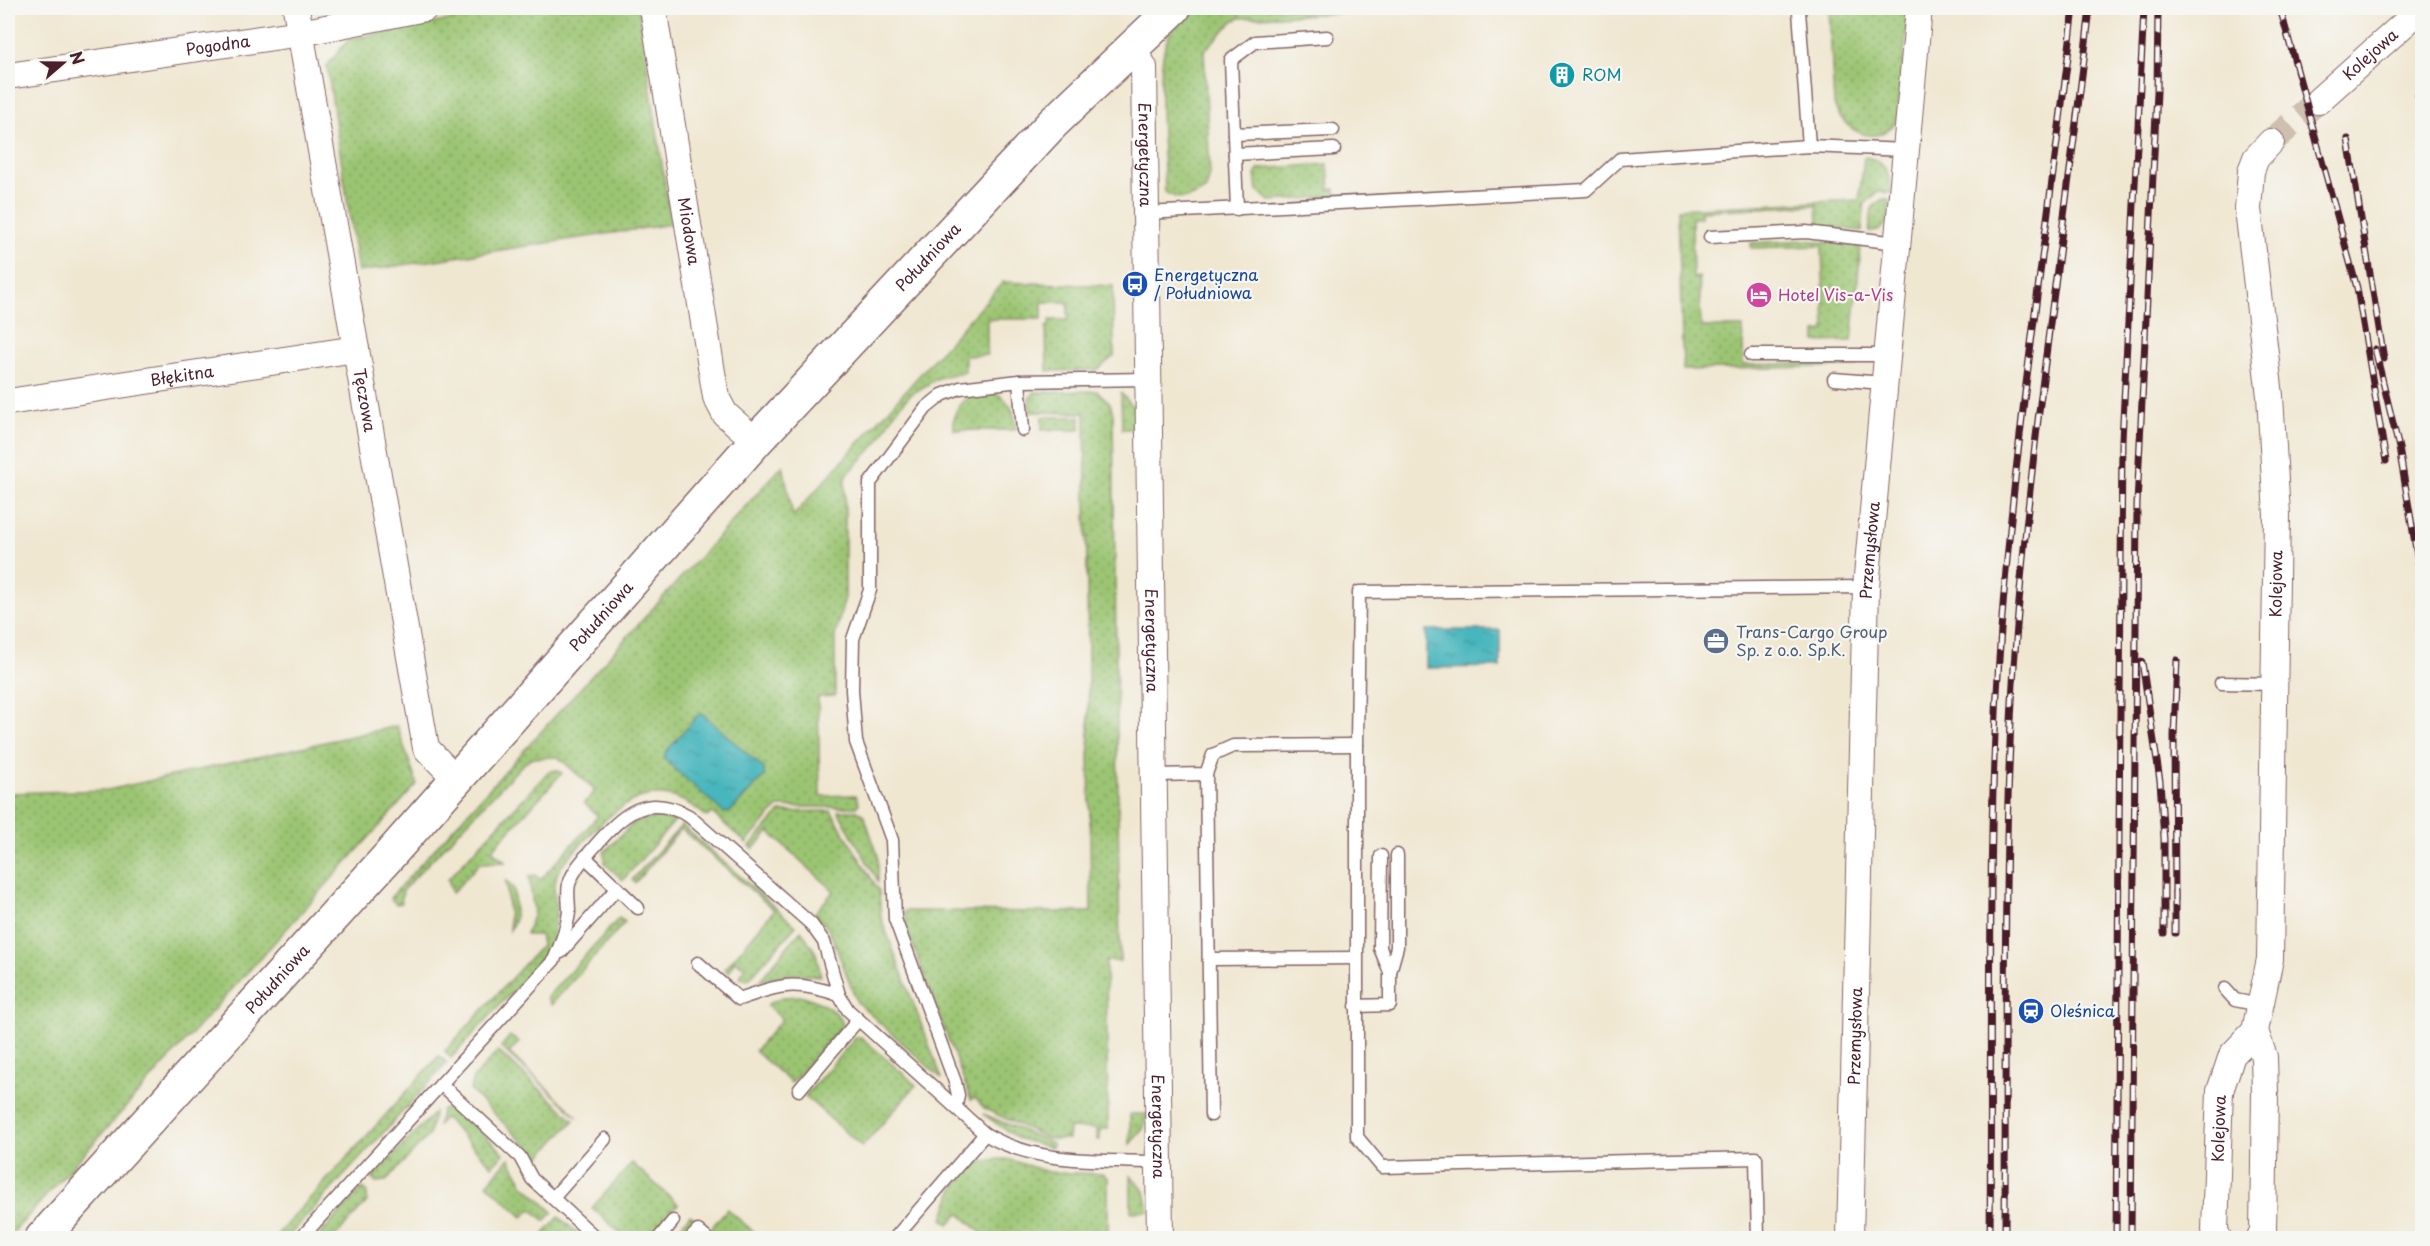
<svg xmlns="http://www.w3.org/2000/svg" width="2430" height="1246" font-family="'Playpen Sans',sans-serif">
<style>
.grass{fill:url(#grass-dots);stroke:#72724e;stroke-width:1.5}
.water{fill:url(#water-ripples);stroke:#486a74;stroke-width:1.5}
.lines{fill:none;stroke-linecap:round;stroke-linejoin:round}
.street-tunnel{stroke:#cfbfb0;stroke-width:26;stroke-dasharray:26 13;stroke-linecap:butt}
.lane-casing{stroke:#846565;stroke-width:15}
.street-casing{stroke:#846565;stroke-width:28}
.secondary-casing{stroke:#846565;stroke-width:36}
.lane{stroke:#fff;stroke-width:12}
.street{stroke:#fff;stroke-width:26}
.secondary{stroke:#fff;stroke-width:33}
.rail-casing{stroke:#4a1f2b;stroke-width:7}
.rail{stroke:#f6f6f2;stroke-width:4.5;stroke-dasharray:14;stroke-linecap:butt}
.labels{text-anchor:middle;stroke-width:4.5;stroke-linejoin:round;paint-order:stroke}
.street-label{font-size:16px;fill:#4a1f2b;stroke:#f6f6f2}
.culture-label{font-size:16px;fill:#0d838f;stroke:#f6f6f2;text-anchor:start}
.transit-label{font-size:16px;fill:#164399;stroke:#f6f6f2;text-anchor:start}
.hotel-label{font-size:16px;fill:#b23c85;stroke:#f6f6f2;text-anchor:start}
.service-label{font-size:16px;fill:#4e5e75;stroke:#f6f6f2;text-anchor:start}
</style>
<defs>
<pattern id="grass-dots" width="8" height="8" patternUnits="userSpaceOnUse" patternTransform="scale(1.5)"><rect width="8" height="8" fill="#9bc572"/><path d="M2 2h.1M6 6h.1" fill="none" stroke="#809f5e" stroke-width="1.8" stroke-linecap="round"/></pattern>
<pattern id="water-ripples" width="26" height="14" patternUnits="userSpaceOnUse" patternTransform="scale(1.5)"><rect width="26" height="14" fill="#47b6bd"/><path d="M2 4q2-2 4 0t4 0M15 11q2-2 4 0t4 0" fill="none" stroke="#3d939a"/></pattern>
</defs>
<rect width="100%" height="100%" fill="#f6f6f2"/>
<filter id="ink" filterUnits="userSpaceOnUse"><feTurbulence type="fractalNoise" baseFrequency=".0167" numOctaves="2"/><feDisplacementMap in="SourceGraphic" scale="12" xChannelSelector="R" yChannelSelector="G"/><feConvolveMatrix kernelMatrix="1 2 1 2 8 2 1 2 1" color-interpolation-filters="sRGB"/></filter>
<filter id="wash" filterUnits="userSpaceOnUse"><feTurbulence type="fractalNoise" baseFrequency=".008" numOctaves="4" result="noise"/><feDisplacementMap in="SourceGraphic" scale="24" xChannelSelector="R" yChannelSelector="G"/><feGaussianBlur stdDeviation="1.35" result="paint"/><feColorMatrix in="noise" values="0 0 0 0 0 0 0 0 0 0 0 0 0 0 0 0 0 1.4 0 .05"/><feComposite in="paint" operator="in"/></filter>
<g filter="url(#wash)">
<rect width="100%" height="100%" fill="#f0e7d1"/>
<!-- grass -->
<g class="grass">
<polygon points="514,8 634,8 639,11 671,224 358,272 327,66 349,39"/>
<path d="M 1193,8 L 1443,8 L 1240,18 L 1233,21 L 1204,51 L 1210,175 L 1206,189 C 1192,199 1180,202 1165,192 C 1164,157 1155,68 1167,40 C 1172,26 1182,17 1193,8 Z"/>
<path d="M 1829,8 L 1909,8 L 1897,119 C 1879,150 1843,132 1834,104 Z"/>
<path d="M 1864,157 C 1884,158 1891,175 1891,193 L 1878,192 L 1864,204 L 1862,231 L 1822,227 L 1818,222 L 1817,205 L 1701,211 L 1701,218 L 1692,218 L 1693,278 L 1699,277 L 1701,327 L 1743,327 L 1743,365 L 1856,362 L 1857,366 L 1683,370 L 1678,209 L 1859,200 Z"/>
<polygon points="1328,164 1330,189 1335,189 1335,197 1269,201 1257,190 1255,175 1259,169"/>
<polygon points="1881,200 1890,200 1888,222 1878,231 1869,232 1872,208"/>
<polygon points="1804,240 1861,246 1852,341 1816,342 1816,332 1825,331 1822,246 1751,248 1751,243"/>
<path d="M 1003,282 L 1113,286 L 1114,356 L 1097,370 L 1047,371 L 1046,327 L 1049,326 L 1050,320 L 1068,320 L 1068,302 L 1042,302 L 1042,319 L 987,319 L 987,355 L 965,356 L 965,372 L 938,378 L 910,395 L 895,412 L 878,442 L 845,477 L 845,597 L 835,636 L 835,696 L 818,697 L 820,796 L 856,795 L 859,803 L 857,807 L 778,807 L 746,843 L 712,813 L 707,817 C 659,775 624,798 587,838 C 577,849 564,860 557,874 L 554,888 L 556,915 L 553,935 L 544,957 L 451,1058 L 445,1051 L 542,945 L 540,935 L 527,935 L 526,933 L 534,914 L 529,876 L 535,875 L 540,880 L 598,816 L 584,803 L 594,793 L 593,788 L 558,757 L 532,758 L 521,766 L 403,890 L 401,903 L 396,904 L 390,898 L 783,465 L 793,516 Z"/>
<polygon points="1097,391 1110,403 1113,414 1120,961 1106,961 1108,1129 1100,1129 1100,1140 1097,1140 1097,1129 1069,1128 1068,1139 1049,1139 985,1109 975,1098 971,1100 906,927 905,911 1091,912 1085,413 1030,412 1029,399 1035,392"/>
<path d="M 994,392 C 1011,401 1015,412 1016,430 L 954,430 C 951,404 969,391 994,392 Z"/>
<polygon points="1121,393 1134,407 1139,429 1122,429"/>
<rect x="1042" y="417" width="38" height="13"/>
<polygon points="397,726 417,784 8,1238 8,793 108,790"/>
<polygon points="556,770 562,773 492,850 505,862 480,863 452,893 448,879 548,772"/>
<polygon points="831,811 879,891 881,918 942,1079 857,1002 832,937 827,927 814,914 834,891 769,832 753,849 750,846 780,812"/>
<polygon points="838,811 858,811 864,815 878,856 878,881"/>
<polygon points="657,817 675,821 623,880 605,864 604,852 634,822"/>
<polygon points="682,825 796,926 748,980 740,978 745,966 734,961 729,973 725,969 774,910 681,829 635,883 632,880"/>
<polygon points="506,881 514,889 515,919 510,930"/>
<polygon points="619,918 625,922 551,1005 547,997"/>
<polygon points="801,930 816,953 821,976 789,974 759,981"/>
<path d="M 803,996 C 816,1000 840,1011 843,1025 L 791,1083 L 755,1051 L 782,1019 L 767,1005 L 782,997 Z"/>
<polygon points="510,1036 519,1042 509,1053 578,1117 501,1047"/>
<polygon points="856,1037 861,1037 916,1085 862,1147 805,1096"/>
<polygon points="498,1051 574,1120 537,1160 529,1148 470,1090 473,1078"/>
<polygon points="439,1056 447,1063 287,1238 274,1238"/>
<polygon points="442,1109 453,1109 461,1114 504,1153 492,1166 445,1118 438,1125"/>
<polygon points="434,1113 429,1135 386,1181 376,1182 372,1178"/>
<polygon points="983,1114 1052,1143 1052,1148 1017,1138"/>
<polygon points="1130,1114 1148,1114 1143,1129 1130,1144"/>
<polygon points="509,1158 524,1185 553,1212 545,1221 531,1209 523,1217 487,1184"/>
<path d="M 1007,1159 L 1048,1172 L 1102,1174 L 1108,1178 L 1108,1238 L 987,1238 L 959,1213 L 949,1224 L 943,1219 C 955,1182 962,1158 1007,1159 Z"/>
<polygon points="632,1163 678,1204 648,1238 626,1238 592,1208"/>
<polygon points="1131,1176 1145,1191 1149,1211 1131,1212"/>
<polygon points="363,1188 367,1191 367,1202 334,1238 317,1238"/>
<polygon points="727,1209 761,1238 713,1238 707,1233"/>
<polygon points="690,1215 698,1221 682,1238 670,1238"/>
<polygon points="559,1217 583,1238 547,1238 543,1235"/>
</g>
<!-- water -->
<g class="water">
<polygon points="1426,630 1500,630 1500,667 1426,668"/>
<polygon points="699,714 704,715 764,769 764,776 730,812 724,813 665,760 665,753"/>
</g>
</g>
<g filter="url(#ink)">
<g class="lines">
<!-- street-tunnel -->
<polyline class="street-tunnel" points="2271,142 2318,101"/>
<defs>
<g id="lane">
<polyline points="1799,11 1809,146"/>
<polyline points="1234,134 1333,130"/>
<polyline points="1235,154 1334,149"/>
<polyline points="1237,209 1231,60 1255,42 1327,37"/>
<polyline points="1146,213 1586,190 1620,159 1809,146 1906,150"/>
<polyline points="1710,237 1806,232 1897,243"/>
<polyline points="1751,355 1886,355"/>
<polyline points="1834,379 1883,383"/>
<polyline points="1019,381 1023,430"/>
<polyline points="2221,683 2276,684"/>
<polyline points="1206,774 1211,1115"/>
<polyline points="1154,775 1206,774 1213,755 1233,746 1357,745"/>
<polyline points="1381,856 1380,948 1390,972"/>
<polyline points="585,857 638,908"/>
<polyline points="561,952 617,888"/>
<polyline points="1209,959 1356,958"/>
<path d="M 698,963 L 739,999 C 782,984 795,980 839,995"/>
<polyline points="2225,989 2235,1000 2260,1005"/>
<polyline points="1356,1006 1390,1005 1390,972 1397,947 1397,855"/>
<polyline points="441,1084 520,1157 532,1179 596,1238"/>
<polyline points="799,1090 858,1020"/>
<polyline points="956,1106 958,1095 955,1082 895,919 892,840 856,742 852,690 853,639 870,590 870,483 926,408 942,395 960,388 1019,381 1149,379"/>
<polyline points="553,1198 605,1139"/>
<path d="M 301,1238 L 554,960 C 561,944 567,929 569,912 C 569,903 567,892 569,884 C 574,868 585,858 595,846 C 623,814 646,792 689,816 L 811,924 L 824,942 L 839,995 L 848,1010 L 985,1134 C 1037,1165 1100,1160 1159,1162"/>
<polyline points="659,1238 673,1221"/>
<polyline points="691,1238 698,1231 706,1238"/>
<polyline points="895,1238 985,1134"/>
<polyline points="1758,1238 1756,1158 1382,1167 1357,1137 1357,745 1359,592 1866,587"/>
</g>
<g id="street">
<path id="s1" d="M 296,8 L 426,748 L 456,779"/>
<path id="s2" d="M 653,8 L 716,397 L 725,414 L 756,441"/>
<path id="s3" d="M 1130,47 L 1144,67 L 1160,1238"/>
<path id="s4" d="M 8,76 L 301,33 L 425,8"/>
<path id="s5" d="M 2318,101 L 2422,8"/>
<path id="s6" d="M 8,402 L 356,349"/>
<path id="s7" d="M 1850,1238 L 1866,587 L 1919,8"/>
<path id="s8" d="M 2218,1238 L 2215,1230 L 2220,1091 L 2232,1055 L 2255,1031"/>
<path id="s9" d="M 2260,1238 L 2263,1232 L 2265,1094 L 2264,1057 L 2255,1031 L 2270,959 L 2277,515 L 2270,396 L 2248,209 L 2251,171 L 2256,158 L 2271,142"/>
</g>
<g id="secondary">
<path id="s10" d="M 42,1238 L 387,858 L 756,441 L 1052,124 L 1174,8"/>
</g>
</defs>
<!-- lane casing -->
<use href="#lane" class="lane-casing"/>
<!-- street casing -->
<use href="#street" class="street-casing"/>
<!-- secondary casing -->
<use href="#secondary" class="secondary-casing"/>
<!-- lane -->
<use href="#lane" class="lane"/>
<!-- street -->
<use href="#street" class="street"/>
<!-- secondary -->
<use href="#secondary" class="secondary"/>
<defs>
<g id="rail">
<polyline points="2280,8 2357,288 2386,461"/>
<polyline points="2418,95 2422,120"/>
<polyline points="2348,139 2384,359"/>
<polyline points="2375,349 2399,448 2422,585"/>
<polyline points="2142,662 2160,781 2164,839 2164,933"/>
<polyline points="2175,892 2175,933"/>
<polyline points="2175,899 2174,736 2177,660"/>
<path d="M 1990,1238 C 1992,1036 1986,832 2001,630 C 2017,422 2049,215 2074,8"/>
<path d="M 2005,1238 C 2006,1048 2002,857 2014,667 C 2029,447 2065,227 2090,8"/>
<polyline points="2116,1238 2122,440 2144,8"/>
<polyline points="2131,1238 2137,504 2157,92 2158,8"/>
</g>
</defs>
<!-- rail casing -->
<use href="#rail" class="rail-casing"/>
<!-- rail -->
<use href="#rail" class="rail"/>
</g>
</g>
<!-- icons -->
<defs>
<symbol id="building-disc" viewBox="-11 -11 22 22"><circle r="9.5" fill="#0f9aa8" stroke="#f6f6f2"/><path d="M-4-6H4V6H1V3H-1V6H-4ZM-2.5-4.3h1.7v1.8h-1.7ZM.8-4.3h1.7v1.8H.8ZM-2.5-1h1.7V.8h-1.7ZM.8-1h1.7V.8H.8Z" fill="#fff"/></symbol>
<symbol id="bus-disc" viewBox="-11 -11 22 22"><circle r="9.5" fill="#1a4fb4" stroke="#f6f6f2"/><path d="M-5-6H5V4H4V6H2V4H-2V6H-4V4H-5ZM-3.5-4V0h7V-4ZM-3.5 1.2v1.5H-2V1.2ZM2 1.2v1.5H3.5V1.2Z" fill="#fff"/></symbol>
<symbol id="hotel-disc" viewBox="-11 -11 22 22"><circle r="9.5" fill="#d1479c" stroke="#f6f6f2"/><path d="M-6-4.5h1.5V1H6V5H4.5V3h-9V5H-6ZM-4 0a1.8 1.8 0 1 1 3.6 0ZM.5 0V-2.5h3Q6-2.5 6 0Z" fill="#fff"/></symbol>
<symbol id="office-disc" viewBox="-11 -11 22 22"><circle r="9.5" fill="#5c6f8a" stroke="#f6f6f2"/><path d="M-6-3h4V-5.5h4V-3h4V5H-6ZM-1-4.5V-3h2v-1.5ZM-6 0V1H6V0Z" fill="#fff"/></symbol>
<symbol id="station-disc" viewBox="-11 -11 22 22"><circle r="9.5" fill="#1a4fb4" stroke="#f6f6f2"/><path d="M-3-6H3Q5-6 5-4V2Q5 4 3 4L4.5 6H3L1.5 4h-3L-3 6H-4.5L-3 4Q-5 4-5 2V-4Q-5-6-3-6ZM-3.5-4v3h7v-3ZM-3.5 1v1.5H-2V1ZM2 1v1.5H3.5V1Z" fill="#fff"/></symbol>
</defs>
<g fill-rule="evenodd">
<use href="#building-disc" x="1547" y="60" width="30" height="30"/>
<use href="#bus-disc" x="1120" y="269" width="30" height="30"/>
<use href="#hotel-disc" x="1744" y="280" width="30" height="30"/>
<use href="#office-disc" x="1701" y="626" width="30" height="30"/>
<use href="#station-disc" x="2016" y="996" width="30" height="30"/>
</g>
<g class="labels">
<!-- street labels -->
<g class="street-label">
<text dy="6" stroke="none"><textPath href="#s4" startOffset="212">Pogodna</textPath></text>
<text dy="6" stroke="none"><textPath href="#s5" startOffset="70">Kolejowa</textPath></text>
<text dy="6" stroke="none"><textPath href="#s3" startOffset="112">Energetyczna</textPath></text>
<text dy="6" stroke="none"><textPath href="#s2" startOffset="226">Miodowa</textPath></text>
<text dy="6" stroke="none"><textPath href="#s10" startOffset="1322">Południowa</textPath></text>
<text dy="6" stroke="none"><textPath href="#s6" startOffset="176">Błękitna</textPath></text>
<text dy="6" stroke="none"><textPath href="#s1" startOffset="398">Tęczowa</textPath></text>
<text dy="6" stroke="none"><textPath href="#s7" startOffset="688">Przemysłowa</textPath></text>
<text dy="6" stroke="none"><textPath href="#s9" startOffset="658">Kolejowa</textPath></text>
<text dy="6" stroke="none"><textPath href="#s10" startOffset="836">Południowa</textPath></text>
<text dy="6" stroke="none"><textPath href="#s3" startOffset="598">Energetyczna</textPath></text>
<text dy="6" stroke="none"><textPath href="#s10" startOffset="350">Południowa</textPath></text>
<text dy="6" stroke="none"><textPath href="#s7" startOffset="202">Przemysłowa</textPath></text>
<text dy="6" stroke="none"><textPath href="#s3" startOffset="1084">Energetyczna</textPath></text>
<text dy="6" stroke="none"><textPath href="#s8" startOffset="110">Kolejowa</textPath></text>
</g>
<!-- culture labels -->
<g class="culture-label">
<text x="1582" y="81">ROM</text>
</g>
<!-- transit labels -->
<g class="transit-label">
<text x="1154" y="281">Energetyczna<tspan x="1154" dy="18">/ Południowa</tspan></text>
<text x="2050" y="1017">Oleśnica</text>
</g>
<!-- hotel labels -->
<g class="hotel-label">
<text x="1778" y="301">Hotel Vis-a-Vis</text>
</g>
<!-- service labels -->
<g class="service-label">
<text x="1736" y="638">Trans-Cargo Group<tspan x="1736" dy="18">Sp. z o.o. Sp.K.</tspan></text>
</g>
</g>
<!-- margin -->
<rect width="2430" height="1246" fill="none" stroke="#f6f6f2" stroke-width="30"/>
<!-- north arrow -->
<g transform="translate(63 63) rotate(70)" stroke="#f6f6f2" stroke-width="4.5" paint-order="stroke">
<path d="M0-4.5L10 22L0 15L-10 22Z" fill="#4a1f2b"/>
<text y="-9" font-size="16" font-weight="bold" text-anchor="middle" fill="#4a1f2b">N</text>
</g>
</svg>
